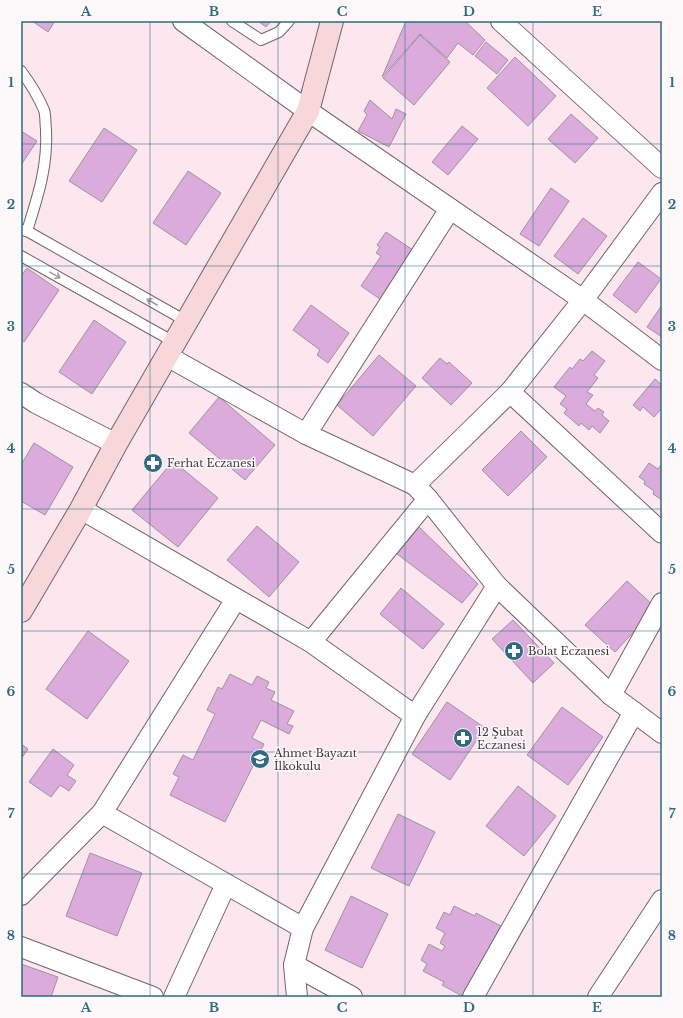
<svg xmlns="http://www.w3.org/2000/svg" width="683" height="1018" font-family="'Libre Baskerville',serif">
<style>
.building{fill:#daabdb;stroke:#a092a0}
.lines{fill:none;stroke-linecap:round;stroke-linejoin:round}
.lane-casing{stroke:#75636b;stroke-width:12}
.street-casing{stroke:#75636b;stroke-width:22}
.secondary-casing{stroke:#75636b;stroke-width:24}
.lane{stroke:#fff;stroke-width:10}
.street{stroke:#fff;stroke-width:20}
.secondary{stroke:#f7d7da;stroke-width:22}
.oneway{stroke:#a09c9e}
.grid{fill:none;stroke:#2e6b81;stroke-width:1;stroke-opacity:0.55}
.labels{text-anchor:middle;stroke-width:3;stroke-linejoin:round;paint-order:stroke}
.poi-label{font-size:11px;fill:#42393d;stroke:#fdf9fb;text-anchor:start}
.neatline{fill:none;stroke:#2e6b81;stroke-width:1.5}
.grid-label{font-size:13px;text-anchor:middle;font-weight:bold;fill:#2e6b81}
</style>
<rect width="100%" height="100%" fill="#fce7ef"/>
<!-- building -->
<g class="building">
<polygon points="32,21 55,21 48,32"/>
<polygon points="258,21 271,21 266,27"/>
<polygon points="406,21 465,21 485,40 473,55 458,43 447,58 420,34 382,77"/>
<polygon points="420,35 450,62 414,105 383,78"/>
<polygon points="486,42 508,60 497,74 475,56"/>
<polygon points="515,57 556,96 528,126 487,88"/>
<polygon points="370,100 392,119 396,109 406,114 389,147 358,131 367,115 364,111"/>
<polygon points="571,114 598,138 575,163 548,139"/>
<polygon points="462,126 478,139 448,175 432,162"/>
<polygon points="104,128 137,150 102,202 69,181"/>
<polygon points="21,131 37,141 21,165"/>
<polygon points="188,171 221,193 186,245 153,223"/>
<polygon points="551,188 569,201 539,246 520,234"/>
<polygon points="583,218 607,236 578,274 554,256"/>
<polygon points="386,232 413,250 380,299 361,286 381,256 376,253 380,247 377,245"/>
<polygon points="638,262 661,279 636,313 613,295"/>
<polygon points="27,268 59,290 24,342 21,340 21,276"/>
<polygon points="311,305 349,333 328,363 317,355 320,350 293,330"/>
<polygon points="662,305 662,337 647,327"/>
<polygon points="94,320 126,342 92,394 59,372"/>
<polygon points="592,351 605,361 594,375 598,378 587,392 593,395 586,404 595,411 598,408 604,412 602,415 609,421 600,433 592,426 589,430 581,423 579,426 564,413 567,409 560,404 566,396 554,387 570,367 572,369 580,359 583,361"/>
<polygon points="379,355 416,386 373,436 337,405"/>
<polygon points="440,358 447,364 449,362 472,383 451,405 422,378"/>
<polygon points="655,379 662,385 662,408 654,417 643,407 640,411 633,405"/>
<polygon points="219,397 275,445 245,480 189,433"/>
<polygon points="521,431 547,457 508,496 482,470"/>
<polygon points="34,443 73,467 45,515 21,501 21,465"/>
<polygon points="173,461 218,498 178,547 132,510"/>
<polygon points="649,463 658,469 661,465 662,465 662,500 653,494 654,491 644,484 645,481 639,477"/>
<polygon points="257,526 299,562 269,597 227,560"/>
<polygon points="419,527 478,584 462,603 397,554"/>
<polygon points="627,581 656,608 615,652 585,625"/>
<polygon points="401,588 444,624 423,649 380,614"/>
<polygon points="513,620 554,663 533,683 492,639"/>
<polygon points="88,631 129,661 87,719 46,689"/>
<polygon points="230,674 252,685 257,676 269,682 266,688 275,692 271,700 294,711 287,724 293,726 289,734 261,720 252,738 264,744 225,822 170,795 179,777 173,774 183,755 193,760 215,714 207,710 218,687 222,689"/>
<polygon points="447,702 485,728 450,780 412,754"/>
<polygon points="562,707 603,737 568,785 527,755"/>
<polygon points="21,744 28,749 21,759"/>
<polygon points="53,749 74,765 67,775 76,781 69,791 60,785 51,797 29,782"/>
<polygon points="518,786 556,816 524,856 486,826"/>
<polygon points="398,814 435,832 409,886 371,868"/>
<polygon points="90,853 142,873 117,936 66,916"/>
<polygon points="351,896 388,914 362,968 325,950"/>
<polygon points="454,906 475,916 476,913 501,926 464,997 442,985 444,982 423,971 427,964 421,960 429,944 442,951 445,946 440,943 445,933 436,928 444,912 450,915"/>
<polygon points="21,964 58,977 51,997 21,997"/>
</g>
<g class="lines">
<defs>
<g id="lane">
<polyline points="232,21 261,40 279,32 289,21"/>
<path d="M 21,71 C 30,83 38,96 44,110 C 46,116 45,123 46,129 C 48,166 38,196 27,231"/>
<polyline points="21,230 27,231 186,321"/>
<polyline points="21,256 174,342"/>
</g>
<g id="street">
<polyline points="183,21 308,111 583,300 662,360"/>
<polyline points="501,21 662,168"/>
<polyline points="167,356 306,434 415,485 428,499 497,586 611,695 662,733"/>
<polyline points="510,392 662,533"/>
<polyline points="21,393 36,403 116,444"/>
<polyline points="306,434 450,209"/>
<polyline points="415,485 510,392 583,300 662,193"/>
<polyline points="81,509 311,642 415,716"/>
<polyline points="311,642 428,499"/>
<polyline points="611,695 662,603"/>
<polyline points="102,813 303,928"/>
<polyline points="21,895 102,813 236,599"/>
<polyline points="21,947 153,997"/>
<polyline points="294,965 352,997"/>
<polyline points="174,997 226,884"/>
<polyline points="297,997 294,965 303,928 415,716 497,586"/>
<polyline points="473,997 634,712"/>
<polyline points="598,997 662,900"/>
</g>
<polyline id="secondary" points="21,611 81,509 116,444 308,111 332,21"/>
</defs>
<!-- lane casing -->
<use href="#lane" class="lane-casing"/>
<!-- street casing -->
<use href="#street" class="street-casing"/>
<!-- secondary casing -->
<use href="#secondary" class="secondary-casing"/>
<!-- lane -->
<use href="#lane" class="lane"/>
<!-- street -->
<use href="#street" class="street"/>
<!-- secondary -->
<use href="#secondary" class="secondary"/>
</g>
<!-- one-way arrows -->
<defs><path id="oneway-shaft" d="M-6 0H5M1.5-3L5.5 0L1.5 3" fill="none" stroke-width="1.6" stroke-linecap="round" stroke-linejoin="round"/></defs>
<g class="oneway">
<use href="#oneway-shaft" transform="translate(55 275) rotate(29)"/>
<use href="#oneway-shaft" transform="translate(152 302) rotate(-150)"/>
</g>
<!-- grid -->
<path class="grid" d="M 150,21 L 150,997M 278,21 L 278,997M 405,21 L 405,997M 533,21 L 533,997M 21,144 L 662,144M 21,266 L 662,266M 21,387 L 662,387M 21,509 L 662,509M 21,631 L 662,631M 21,752 L 662,752M 21,874 L 662,874"/>
<!-- icons -->
<defs>
<symbol id="pharmacy-disc" viewBox="-11 -11 22 22"><circle r="9.5" fill="#2e6b81" stroke="#fdf9fb"/><path d="M-2-6h4v4h4v4h-4v4h-4v-4h-4v-4h4Z" fill="#fff"/></symbol>
<symbol id="school-disc" viewBox="-11 -11 22 22"><circle r="9.5" fill="#2e6b81" stroke="#fdf9fb"/><path d="M0-5L7-2L0 1L-7-2ZM-4 1L0 2.5L4 1V4Q0 6-4 4Z" fill="#fff"/></symbol>
</defs>
<g fill-rule="evenodd">
<use href="#pharmacy-disc" x="142" y="452" width="22" height="22"/>
<use href="#pharmacy-disc" x="503" y="640" width="22" height="22"/>
<use href="#pharmacy-disc" x="452" y="727" width="22" height="22"/>
<use href="#school-disc" x="249" y="748" width="22" height="22"/>
</g>
<g class="labels">
<!-- poi labels -->
<g class="poi-label">
<text x="167" y="467">Ferhat Eczanesi</text>
<text x="528" y="655">Bolat Eczanesi</text>
<text x="477" y="736">12 Şubat<tspan x="477" dy="13">Eczanesi</tspan></text>
<text x="274" y="757">Ahmet Bayazıt<tspan x="274" dy="13">İlkokulu</tspan></text>
</g>
</g>
<!-- border -->
<rect width="683" height="1018" fill="none" stroke="#fdf9fb" stroke-width="44"/>
<rect x="22" y="22" width="639" height="974" class="neatline"/>
<g class="grid-label">
<text x="86" y="16">A</text>
<text x="214" y="16">B</text>
<text x="342" y="16">C</text>
<text x="469" y="16">D</text>
<text x="597" y="16">E</text>
<text x="11" y="87">1</text>
<text x="672" y="87">1</text>
<text x="11" y="209">2</text>
<text x="672" y="209">2</text>
<text x="11" y="331">3</text>
<text x="672" y="331">3</text>
<text x="11" y="453">4</text>
<text x="672" y="453">4</text>
<text x="11" y="574">5</text>
<text x="672" y="574">5</text>
<text x="11" y="696">6</text>
<text x="672" y="696">6</text>
<text x="11" y="818">7</text>
<text x="672" y="818">7</text>
<text x="11" y="940">8</text>
<text x="672" y="940">8</text>
<text x="86" y="1012">A</text>
<text x="214" y="1012">B</text>
<text x="342" y="1012">C</text>
<text x="469" y="1012">D</text>
<text x="597" y="1012">E</text>
</g>
</svg>
